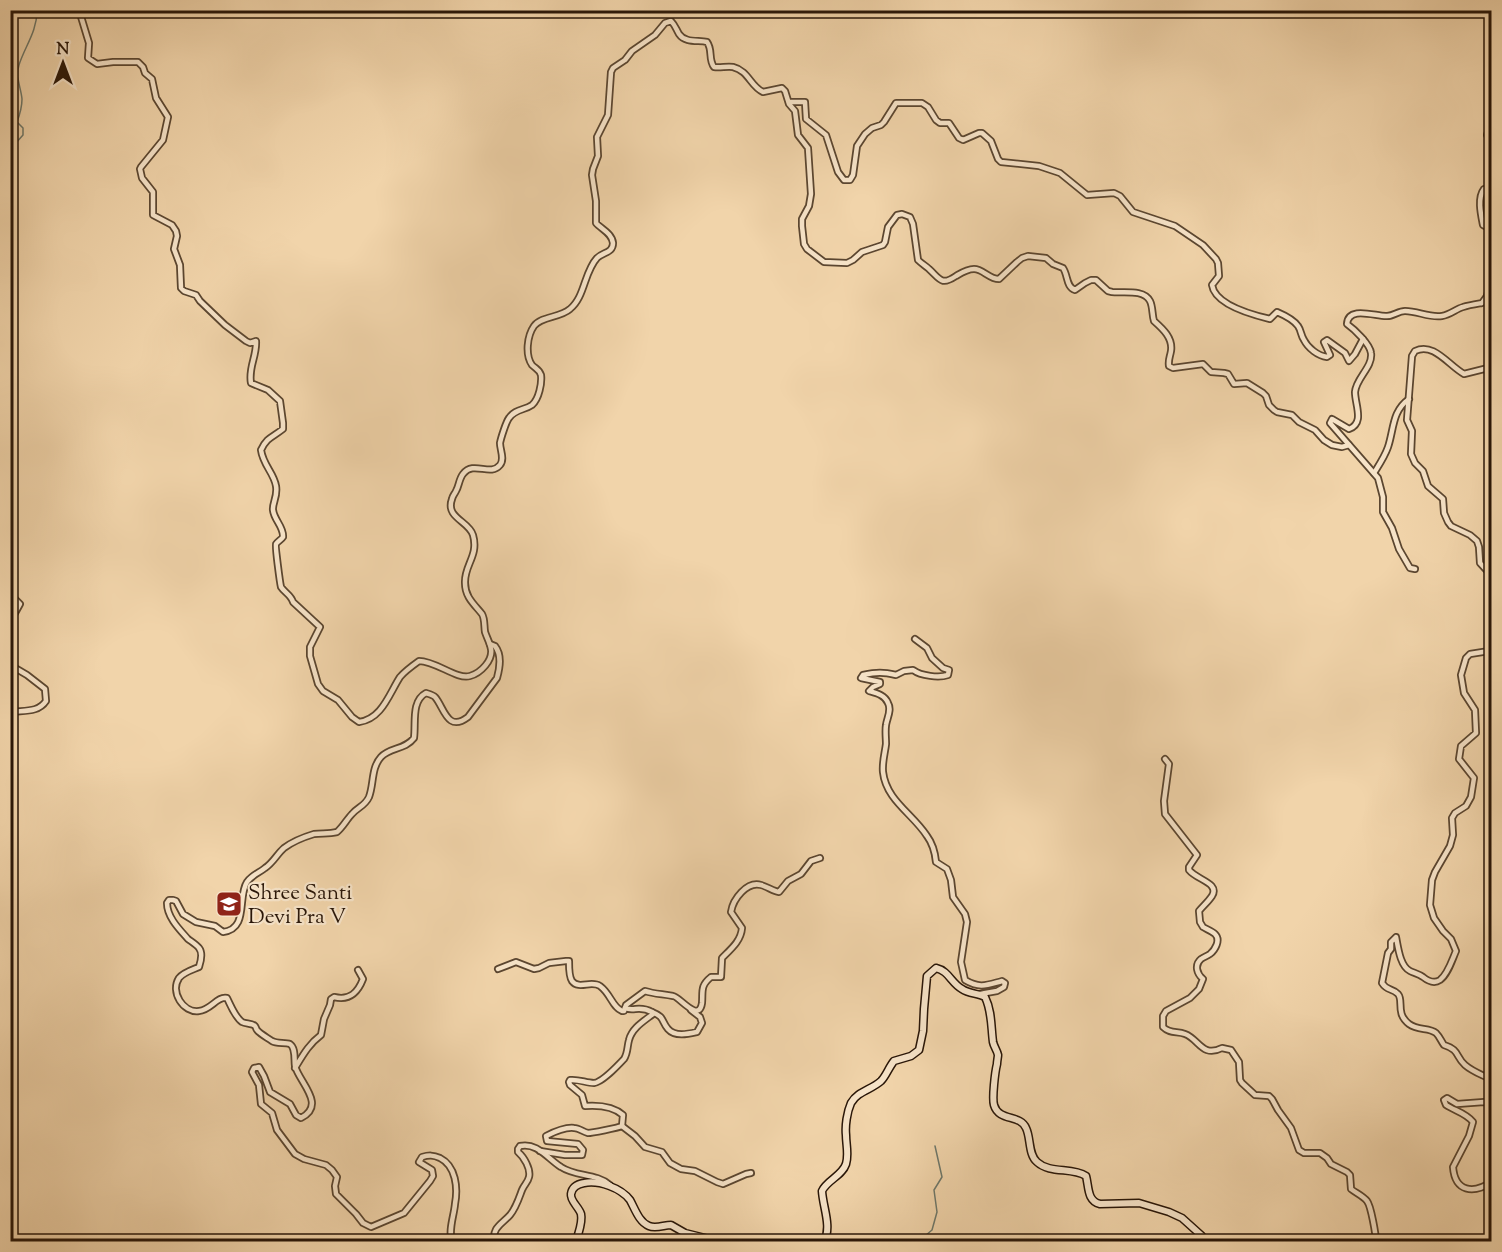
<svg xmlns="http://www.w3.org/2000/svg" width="1502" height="1252" font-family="'Sorts Mill Goudy',serif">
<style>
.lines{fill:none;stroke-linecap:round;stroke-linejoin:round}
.stream{stroke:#6d776a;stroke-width:1.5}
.street-casing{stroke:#5b4630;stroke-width:8}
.secondary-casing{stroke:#291608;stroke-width:9}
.street{stroke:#f6e3c8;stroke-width:4.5}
.secondary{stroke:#f6e3c8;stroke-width:6}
.labels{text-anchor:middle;stroke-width:4.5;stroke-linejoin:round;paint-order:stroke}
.poi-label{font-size:21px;fill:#291608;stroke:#f6e3c8;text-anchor:start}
</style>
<rect width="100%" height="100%" fill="#f1d4aa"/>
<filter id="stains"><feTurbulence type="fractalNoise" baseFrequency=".00333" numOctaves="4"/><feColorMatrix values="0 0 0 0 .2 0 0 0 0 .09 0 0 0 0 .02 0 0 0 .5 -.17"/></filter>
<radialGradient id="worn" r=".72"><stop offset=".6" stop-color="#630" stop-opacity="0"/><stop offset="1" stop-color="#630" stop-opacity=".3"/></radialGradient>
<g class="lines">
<!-- stream -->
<g class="stream">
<path d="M 10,160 L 15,144 L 23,135 L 23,128 L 17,122 C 20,114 22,107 22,99 C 21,88 15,76 19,65 C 25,46 37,32 37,10"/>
<polyline points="918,1242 932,1230 937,1212 934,1190 942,1177 935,1146"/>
</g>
<defs>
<g id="street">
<path d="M 79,10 L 89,43 L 88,58 L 97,64 L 113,62 L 138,62 L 143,67 L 145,73 L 152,79 L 156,98 L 168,117 L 163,140 L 141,167 L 140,169 L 142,178 L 153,192 L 153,215 L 172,225 L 176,231 L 177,236 L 174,249 L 180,265 L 181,288 L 184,291 L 196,295 L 200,301 L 225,325 L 246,341 L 250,343 L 256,341 C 257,356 248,368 251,383 L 268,390 L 280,401 L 283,423 L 283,429 C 273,437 267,437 261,450 C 263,465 274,473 276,486 C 278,496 272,504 273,510 C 274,520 284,527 283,537 C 282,539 277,542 276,544 C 275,546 280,583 281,587 C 285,593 291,595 293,602 L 320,627 L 310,647 L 310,656 L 318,684 L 323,691 L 338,700 L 352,717 L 359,722 C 382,719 389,694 400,677 C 405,671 412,666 419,661 C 436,661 457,680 470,676 C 481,673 493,660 491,649 C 490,643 487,638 485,632 C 484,626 485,619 482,614 C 474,604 465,597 465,583 C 464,565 479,556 473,535 C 469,521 445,518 452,499 C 453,495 454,495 456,491 C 459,486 459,479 463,474 C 474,460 490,477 500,465 C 505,459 500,450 500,443 C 501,438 506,422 509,418 C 515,409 525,410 532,405 C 539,399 542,383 541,375 C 539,369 536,369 532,365 C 525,355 527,336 534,326 C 541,316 560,318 570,309 C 585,297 584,272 597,258 C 603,252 613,253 613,243 C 612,233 601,229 596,223 L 596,201 L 592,175 L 593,169 L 598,156 L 597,137 L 608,115 L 611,72 L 613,68 L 625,60 L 632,51 L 655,35 L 665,23 L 671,21 C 675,25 676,29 679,34 C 685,43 698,40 707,42 C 713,50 708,59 714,67 C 720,68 727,66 733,67 C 749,71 750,86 763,92 L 782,88 L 785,91 L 789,104 L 795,111 L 798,135 L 808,148 L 811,194 L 809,206 L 802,219 L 802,226 L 804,244 L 807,249 L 824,262 L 847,263 L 853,260 L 862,252 L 883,245 L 885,242 L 888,227 L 897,215 L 902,214 L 910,217 L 913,224 L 918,260 C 922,264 926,266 929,269 C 940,279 941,286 956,276 C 961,273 967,269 974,269 C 983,269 989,279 999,279 L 1017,262 L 1022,258 L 1028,256 L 1046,258 L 1053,264 L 1063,268 C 1068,275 1066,287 1075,290 L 1085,283 L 1091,280 L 1096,280 L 1108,291 L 1112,292 C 1124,293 1144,289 1150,301 C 1153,307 1152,315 1154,321 C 1163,329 1173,338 1171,351 C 1170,357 1168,360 1169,366 L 1173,368 L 1203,364 L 1211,372 L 1224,373 L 1228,374 L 1234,384 L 1247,383 L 1263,393 L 1266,396 L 1269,405 L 1274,410 L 1277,412 L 1292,415 L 1299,422 L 1315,430 L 1324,440 L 1332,445 L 1342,447 L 1349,445"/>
<polyline points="1492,74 1489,90 1492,100"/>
<path d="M 789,102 L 805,102 L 806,119 L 826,135 L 838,172 L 844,180 L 850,180 L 853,175 L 857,146 L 865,134 L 872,128 L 881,125 L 884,122 L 896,103 L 922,103 L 928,107 L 936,120 L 940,123 L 949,123 L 959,138 L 963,140 L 979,133 L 982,133 L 991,141 L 998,159 L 1001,162 L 1039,166 L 1060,173 L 1087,195 L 1114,193 L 1120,196 L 1133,212 L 1175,226 L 1203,245 L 1216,259 L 1218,263 L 1219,276 L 1212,285 C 1215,305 1253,315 1270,319 L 1277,312 C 1284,315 1293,319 1298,326 C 1301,330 1301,336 1304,340 C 1308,348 1318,356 1327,357 L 1330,355 L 1324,342 L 1327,340 L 1345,353 L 1349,361 L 1355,354 L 1363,339"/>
<polyline points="1492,120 1487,135 1492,145"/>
<path d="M 1492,190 L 1484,189 C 1477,198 1481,215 1483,225 L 1492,230"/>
<path d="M 1492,365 L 1488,368 L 1464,374 C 1448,365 1434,342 1415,351 L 1412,356 L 1407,420 L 1412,431 L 1411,454 L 1415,463 L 1423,471 L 1428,486 L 1443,499 L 1444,513 L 1448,522 L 1451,526 L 1470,535 L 1477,541 L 1479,547 L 1480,563 L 1492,576"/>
<path d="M 1374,473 C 1379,465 1385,456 1388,447 C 1394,429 1392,411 1409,399"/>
<path d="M 1415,569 L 1410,568 L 1399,549 L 1392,528 L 1383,512 L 1383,497 L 1378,478 L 1330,423 L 1332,419 L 1349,429 C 1365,423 1355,405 1355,392 C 1356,378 1373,367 1371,353 C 1370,344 1354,329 1347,324 C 1348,305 1377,317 1387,316 C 1394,316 1398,311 1405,311 C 1418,311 1429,318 1442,316 C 1450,315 1456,309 1463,307 C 1469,305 1476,304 1482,303 L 1487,296 L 1492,277"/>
<polyline points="10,597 15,599 20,604 10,622"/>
<path d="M 915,639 L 927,648 L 932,658 L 943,668 L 949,670 L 948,675 C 939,678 921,676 913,670 L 904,671 L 896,675 C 883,672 877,672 863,675 L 861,678 L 880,682 L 880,684 L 873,687 L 869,691 C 876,693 885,695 888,703 C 892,710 887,718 886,725 C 885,731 886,738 886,744 C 885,753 882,762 883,772 C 886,800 913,814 927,836 C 933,844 935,852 936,862 L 947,869 L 951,880 L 953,897 L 965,914 L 967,922 L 961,962 L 965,980 C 980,989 987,985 1002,981 L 1005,983 L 1004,987 L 997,991 L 980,994"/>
<path d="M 1492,650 L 1489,651 L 1470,654 L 1466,658 L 1461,675 L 1464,693 L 1475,710 L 1476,733 L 1461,746 L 1459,759 L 1474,778 L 1471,797 L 1466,806 L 1455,813 L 1452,818 L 1453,835 L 1450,846 L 1435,872 L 1432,880 L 1430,905 L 1434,918 L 1443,931 L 1451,939 L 1456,951 C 1452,960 1448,974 1440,980 C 1434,984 1428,981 1423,977 C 1419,974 1414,973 1410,971 C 1400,966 1398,947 1396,937 L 1391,942 L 1391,949 L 1388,953 L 1382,983 C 1387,991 1392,988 1398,994 C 1404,1001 1395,1013 1409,1024 C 1418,1031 1429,1027 1436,1033 C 1440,1037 1441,1041 1444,1045 C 1460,1050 1455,1056 1465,1065 C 1473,1072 1483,1075 1492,1080"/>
<path d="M 10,665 L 27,675 L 45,689 L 46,701 C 38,713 24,710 10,712"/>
<path d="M 1165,759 L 1169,764 L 1164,801 L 1165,814 L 1197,855 L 1189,867 L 1189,870 C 1197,880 1220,883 1212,896 C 1208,902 1203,906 1199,911 L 1200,922 L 1203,927 C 1206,929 1212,931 1215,934 C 1221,940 1215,950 1210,954 C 1207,956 1204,957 1201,959 C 1194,965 1197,974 1203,979 L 1199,989 L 1190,998 L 1166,1011 L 1163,1016 L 1163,1027 C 1170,1034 1177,1031 1185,1034 C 1199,1039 1202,1058 1222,1048 L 1231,1050 L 1239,1062 L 1240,1080 L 1242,1083 L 1255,1095 L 1269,1096 L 1272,1099 L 1278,1110 L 1291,1128 L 1299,1150 L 1304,1153 L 1320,1153 L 1327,1158 L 1331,1164 L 1347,1172 L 1350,1175 L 1351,1189 C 1356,1193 1363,1196 1367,1201 C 1371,1206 1376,1235 1376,1242"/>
<path d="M 498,969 L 516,962 L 534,969 L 539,968 L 549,963 L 566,961 L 569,961 C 569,966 569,977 572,981 C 579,990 591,980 600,986 C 611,994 612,1007 622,1011 L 624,1011 L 626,1005 L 645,991 C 654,994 663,994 673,996 C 679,996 699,1024 702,1003 C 703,991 700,986 711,977 L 721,977 L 722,958 C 731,949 741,941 742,928 L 731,912 C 733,899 747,881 761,885 C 768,887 773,891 779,892 L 788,881 L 801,874 L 811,861 L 820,858"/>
<path d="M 652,1012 C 665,1017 661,1021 668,1029 C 675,1037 688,1034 697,1032 L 702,1023 L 700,1017 L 691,1010"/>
<path d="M 295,1068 C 303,1055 309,1044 321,1035 L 324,1019 L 330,1005 L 331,999 L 334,997 C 350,1001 358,992 363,979 L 358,970"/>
<path d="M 1492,1105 L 1484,1102 L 1457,1104 L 1447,1098 L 1444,1100 L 1446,1105 C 1455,1111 1466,1113 1473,1122 L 1469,1136 L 1453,1167 C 1455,1192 1473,1194 1492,1182"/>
<polyline points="622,1126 635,1136 645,1147 662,1152 670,1163 681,1169 695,1171 717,1182 723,1184 746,1174 751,1173"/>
<path d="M 540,1151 L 565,1155 L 582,1155 L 583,1150 L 578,1144 L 547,1141 L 546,1136 C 554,1132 566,1127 574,1128 C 579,1128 583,1132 588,1133 C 592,1133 617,1128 622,1126 L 623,1115 C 613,1106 599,1105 585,1106 L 582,1095 L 570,1085 L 569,1082 L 570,1080 C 579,1079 586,1083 594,1083 C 603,1082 618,1065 624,1059 C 628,1053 627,1047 629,1040 C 632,1028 644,1021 653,1014 L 652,1012 C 639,1005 634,1012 625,1008"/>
<path d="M 452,1242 C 448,1230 454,1216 455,1204 C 458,1188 456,1166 440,1158 C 433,1155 429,1155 422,1157 L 419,1162 L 432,1170 L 433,1176 L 430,1181 L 404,1213 L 371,1227 L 363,1223 L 356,1214 L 336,1194 L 335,1186 L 337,1177 L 332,1170 L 326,1165 L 304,1159 L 295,1154 L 277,1130 L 272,1113 L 261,1104 L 259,1085 L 252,1072 L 254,1068 L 259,1067 L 264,1076 L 270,1092 L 290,1104 L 296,1115 L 301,1118 C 327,1105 299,1082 295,1066 C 294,1060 296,1048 290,1044 C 285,1042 277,1044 272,1041 C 268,1038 260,1034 257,1030 C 256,1029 256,1027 255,1026 C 252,1023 246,1024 242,1022 C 235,1017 231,1006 227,998 C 217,996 211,1010 199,1011 C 183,1013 170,992 179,978 C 184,972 192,970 199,967 C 201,961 203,953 199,948 C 197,945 192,942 188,939 C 179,929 167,917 167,903 L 169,900 L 173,900 L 176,901 L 183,914 L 196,922 L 215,926 L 223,932 C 249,929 237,897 247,882 C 252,875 259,873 265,868 C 273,863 277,854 284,848 C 292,842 304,837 314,834 C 322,833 329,834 337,832 C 343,827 347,819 352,814 C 358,807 365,806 369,797 C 374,784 371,768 381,757 C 390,747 405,750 414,738 C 416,723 411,701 426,693 C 429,694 433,695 435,697 C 444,707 447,733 468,717 L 497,678 C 500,667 502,655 495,646 L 490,644"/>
<path d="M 495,1242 C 491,1228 502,1224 510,1215 C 516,1208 519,1198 522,1190 C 524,1185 528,1182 529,1177 C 531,1169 524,1157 518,1152 L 518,1149 L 520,1146 C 537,1142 548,1159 561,1167 C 576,1177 596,1173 610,1185"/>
</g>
<g id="secondary">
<path d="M 576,1242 C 578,1233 583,1223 581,1214 C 579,1207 570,1201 571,1194 C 572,1187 578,1184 584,1183 C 599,1180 621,1188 630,1200 C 635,1209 639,1222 649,1226 C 656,1229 664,1225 671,1225 L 685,1233 L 721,1242"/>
<path d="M 824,1242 C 832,1226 823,1208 822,1191 C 827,1180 842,1176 846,1164 C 849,1154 846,1145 846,1135 C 845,1126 847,1112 851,1103 C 858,1091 871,1090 881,1081 C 886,1076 889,1067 894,1061 L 911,1056 L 919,1050 L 923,1031 L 924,1009 L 927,976 L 936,968 C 949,971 951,983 962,989 C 969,994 978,993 985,997 C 992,1011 991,1027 993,1042 C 994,1047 997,1050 998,1055 C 998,1057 997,1061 997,1064 C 995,1072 992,1098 994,1105 C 999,1122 1020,1114 1026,1128 C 1031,1138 1028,1154 1037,1162 C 1050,1174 1072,1167 1086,1176 C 1089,1187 1087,1201 1100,1204 L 1139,1203 L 1169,1212 L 1182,1218 L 1202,1236 L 1204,1242"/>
</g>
</defs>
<!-- street casing -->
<use href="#street" class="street-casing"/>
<!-- secondary casing -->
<use href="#secondary" class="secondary-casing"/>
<!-- street -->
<use href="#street" class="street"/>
<!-- secondary -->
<use href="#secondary" class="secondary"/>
</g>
<!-- icons -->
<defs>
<symbol id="school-square" viewBox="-11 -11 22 22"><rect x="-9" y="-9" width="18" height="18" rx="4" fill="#8f2418" stroke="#f6e3c8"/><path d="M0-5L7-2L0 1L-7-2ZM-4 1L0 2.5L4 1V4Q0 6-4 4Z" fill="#fff"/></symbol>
</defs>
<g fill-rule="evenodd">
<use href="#school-square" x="214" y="889" width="30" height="30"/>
</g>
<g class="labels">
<!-- poi labels -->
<g class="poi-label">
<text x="248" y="899">Shree Santi<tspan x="248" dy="24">Devi Pra V</tspan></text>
</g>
</g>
<!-- margin -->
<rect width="1502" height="1252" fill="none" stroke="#f1d4aa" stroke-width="36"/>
<rect x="12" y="12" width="1478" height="1228" fill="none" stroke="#291608" stroke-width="3"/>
<rect x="18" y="18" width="1466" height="1216" fill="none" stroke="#291608" stroke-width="1.5"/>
<!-- north arrow -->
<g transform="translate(63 63)" stroke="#f6e3c8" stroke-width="4.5" paint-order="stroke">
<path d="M0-4.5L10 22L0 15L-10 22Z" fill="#291608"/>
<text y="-9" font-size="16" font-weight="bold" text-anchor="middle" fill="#291608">N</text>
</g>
<rect width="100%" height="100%" filter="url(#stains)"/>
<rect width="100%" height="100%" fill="url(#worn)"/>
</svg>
